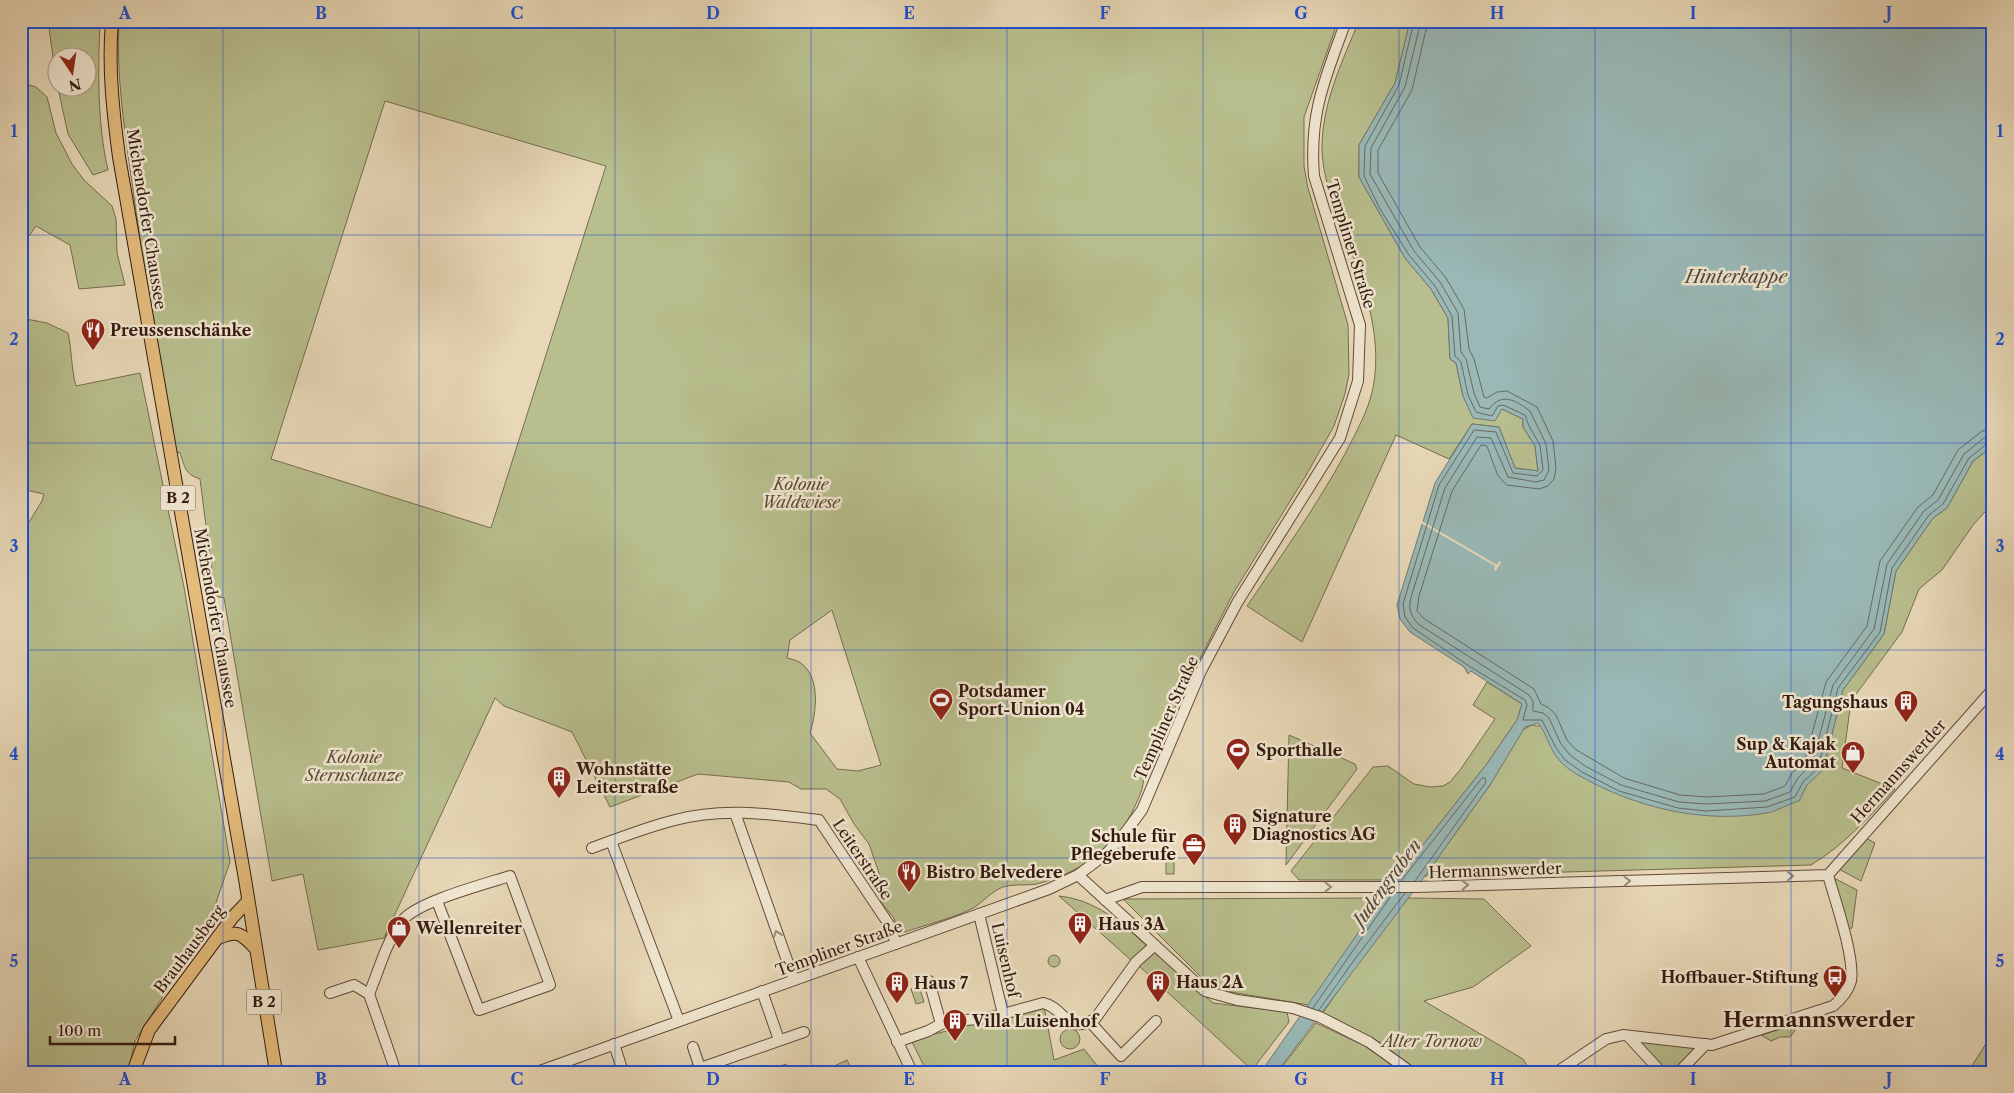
<svg xmlns="http://www.w3.org/2000/svg" width="2014" height="1093" font-family="'Libre Caslon Text',serif">
<style>
.green{fill:#b8be8d;stroke:#766c4e;fill-rule:evenodd}
.water{fill:#99b8b6;stroke:#717973}
.pier{fill:#e8d8b7}
.lines{fill:none;stroke-linecap:round;stroke-linejoin:round}
.shore{stroke:#666962;stroke-width:1}
.minor-casing{stroke:#614a39;stroke-width:12}
.major-casing{stroke:#341a0f;stroke-width:14}
.minor{stroke:#f0e6d0;stroke-width:10}
.major{stroke:#e4bc7c;stroke-width:12}
.oneway{stroke:#9b8a79}
.grid{fill:none;stroke:#1d4ed8;stroke-width:1;stroke-opacity:0.55}
.labels{text-anchor:middle;stroke-width:5;stroke-linejoin:round;paint-order:stroke}
.shield{fill:#f0e6d0;stroke:#6c5749;stroke-width:1}
.shield-label{font-size:15px;font-weight:bold;fill:#341a0f}
.street-label{font-size:16px;fill:#341a0f;stroke:#f0e6d0}
.poi-label{font-size:16px;font-weight:bold;fill:#341a0f;stroke:#f0e6d0;text-anchor:start}
.park-label{font-size:16px;font-style:italic;fill:#5c4b35;stroke:#f0e6d0}
.water-label{font-size:18px;font-style:italic;fill:#524941;stroke:#f0e6d0}
.district-label{font-size:21px;font-weight:bold;fill:#341a0f;stroke:#f0e6d0}
.neatline{fill:none;stroke:#1d4ed8;stroke-width:2}
.grid-label{font-size:16px;text-anchor:middle;font-weight:bold;fill:#1d4ed8}
</style>
<rect width="100%" height="100%" fill="#e8d8b7"/>
<filter id="stains"><feTurbulence type="fractalNoise" baseFrequency=".004" numOctaves="4"/><feColorMatrix values="0 0 0 0 .2 0 0 0 0 .09 0 0 0 0 .02 0 0 0 .5 -.17"/></filter>
<radialGradient id="worn" r=".72"><stop offset=".6" stop-color="#630" stop-opacity="0"/><stop offset="1" stop-color="#630" stop-opacity=".3"/></radialGradient>
<!-- green -->
<g class="green">
<path d="M 48,21 L 100,21 C 98,71 97,122 108,170 L 93,175 L 68,134 L 58,88 L 88,88 L 88,58 L 58,58 L 57,86 Z"/>
<path d="M 119,21 L 1338,21 L 1304,117 L 1304,166 L 1308,188 L 1348,325 L 1349,374 L 1345,394 L 1334,426 L 1305,477 L 1234,592 L 1143,770 C 1145,785 1141,793 1135,806 C 1118,845 1084,870 1044,882 C 1031,887 1017,883 1003,887 C 992,891 984,901 975,907 C 955,918 921,926 899,934 L 894,918 L 880,901 L 887,896 L 869,844 L 854,824 L 840,799 L 826,789 L 801,789 L 789,782 L 698,774 L 610,807 L 572,732 L 504,706 L 495,698 L 384,938 L 318,950 L 303,874 L 272,881 L 224,598 L 215,596 L 200,479 C 185,474 185,468 180,453 L 174,451 C 160,359 143,268 131,176 C 124,125 116,73 119,21 ZM 385,101 L 606,166 L 491,528 L 271,459 ZM 832,610 L 881,765 L 858,771 L 837,769 L 810,733 C 816,714 821,679 802,664 C 799,661 792,659 787,658 L 790,640 Z"/>
<path d="M 1359,21 L 1410,21 L 1395,83 L 1359,145 L 1359,177 L 1405,258 L 1431,289 L 1448,318 L 1450,359 L 1456,363 L 1463,396 L 1502,409 L 1523,419 L 1523,427 L 1535,446 L 1538,471 L 1515,468 L 1499,427 L 1472,424 L 1449,459 L 1396,435 L 1302,642 L 1247,606 C 1281,556 1316,507 1345,454 C 1356,432 1368,412 1373,388 C 1384,331 1360,276 1341,224 C 1332,200 1323,176 1322,151 C 1321,105 1342,62 1359,21 Z"/>
<polygon points="21,54 29,85 36,87 47,97 56,133 72,164 84,180 112,206 116,219 117,253 125,285 79,289 70,245 36,226 21,247"/>
<path d="M 21,318 L 47,323 L 68,333 C 72,351 71,368 76,386 L 140,373 L 184,587 L 230,862 L 209,923 L 135,1041 L 128,1072 L 21,1072 L 21,535 L 42,501 L 44,494 L 21,489 Z"/>
<path d="M 1993,446 L 1993,503 L 1973,525 L 1942,570 L 1919,589 L 1902,632 L 1851,701 L 1842,768 L 1895,789 C 1869,817 1843,846 1811,865 L 1425,876 L 1490,785 L 1522,730 L 1532,725 L 1823,770 L 1843,690 L 1884,634 L 1896,571 L 1933,518 L 1947,508 L 1973,461 Z"/>
<polygon points="1487,682 1522,704 1517,720 1486,765 1395,880 1299,880 1291,871 1373,767 1388,766 1414,784 1430,787 1443,786 1450,782 1460,770 1495,719 1473,705"/>
<polygon points="1289,735 1355,764 1357,769 1286,865"/>
<polygon points="1864,837 1875,843 1861,881 1837,868"/>
<polygon points="1174,855 1174,874 1166,874 1166,859"/>
<polygon points="1834,878 1857,890 1852,928 1846,929"/>
<path d="M 1059,896 C 1096,900 1120,922 1146,945 L 1132,961 Z"/>
<polygon points="1384,898 1309,1005 1231,992 1205,981 1123,899"/>
<polygon points="1408,898 1484,899 1531,946 1473,987 1424,1001 1523,1059 1531,1072 1419,1072 1379,1042 1322,1014 1356,965"/>
<polygon points="1152,950 1213,1003 1287,1012 1289,1022 1252,1070 1138,965"/>
<circle cx="1054" cy="961" r="6"/>
<polygon points="919,986 924,1002 916,1004 911,989"/>
<polygon points="1044,1006 1054,1060 1084,1049 1102,1072 927,1072 911,1040"/>
<polygon points="1316,1023 1365,1046 1403,1072 1278,1072"/>
<polygon points="1793,1025 1795,1031 1790,1037 1780,1037 1771,1041 1761,1035"/>
<circle cx="1070" cy="1039" r="10"/>
<polygon points="1642,1040 1694,1048 1695,1050 1676,1072 1667,1072 1641,1046"/>
<polygon points="1987,1042 1993,1045 1993,1072 1968,1072"/>
<polygon points="847,1060 853,1072 812,1072 830,1068"/>
<polygon points="786,1064 788,1071 802,1066 804,1072 765,1072"/>
</g>
<!-- water -->
<path class="water" d="M 1410,21 L 1987,21 L 1993,26 L 1993,446 L 1973,461 L 1947,508 L 1933,518 L 1896,571 L 1884,634 L 1843,690 L 1823,770 L 1807,785 L 1799,801 C 1788,804 1777,811 1767,813 C 1707,823 1646,810 1593,783 C 1582,777 1569,771 1561,762 C 1549,750 1548,735 1538,723 L 1525,727 L 1490,785 L 1425,876 L 1277,1072 L 1261,1072 L 1395,880 L 1486,765 L 1517,720 L 1522,704 L 1471,671 L 1468,674 L 1464,667 L 1410,632 L 1400,619 L 1397,605 L 1435,483 L 1472,424 L 1499,427 L 1515,468 L 1538,471 L 1535,446 L 1523,427 L 1523,419 L 1502,409 L 1495,421 L 1473,418 L 1463,396 L 1456,363 L 1450,359 L 1448,318 L 1431,289 L 1405,258 L 1359,177 L 1359,145 L 1395,83 Z"/>
<!-- pier -->
<polygon class="pier" points="1422,521 1497,565 1499,561 1501,562 1496,571 1494,570 1495,566 1421,523"/>
<g class="lines">
<!-- shore -->
<g class="shore">
<polyline points="1414,21 1399,85 1365,146 1364,176 1380,209 1409,255 1435,286 1452,316 1455,356 1461,362 1468,395 1476,412 1492,416 1498,406 1503,405 1525,415 1529,426 1540,445 1543,470 1537,476 1513,473 1496,432 1474,430 1439,485 1403,604 1405,617 1413,628 1469,666 1525,700 1527,705 1523,720 1542,720 1556,748 1565,760 1582,772 1619,791 1678,808 1706,811 1767,807 1795,797 1803,782 1818,768 1838,688 1880,632 1892,568 1929,515 1943,504 1969,458 1988,443 1993,442"/>
<path d="M 1421,21 L 1405,87 L 1371,148 L 1370,174 L 1414,251 L 1440,282 L 1458,313 L 1461,352 L 1466,359 L 1474,393 L 1480,407 L 1489,409 C 1502,392 1515,400 1530,411 L 1546,444 L 1549,470 L 1544,480 L 1536,482 L 1508,477 L 1491,438 L 1477,437 L 1445,488 L 1412,594 C 1408,607 1409,613 1418,624 L 1529,695 L 1533,701 L 1533,711 L 1543,713 L 1549,718 L 1561,744 L 1570,755 L 1585,766 L 1621,785 L 1679,802 L 1706,804 L 1765,801 L 1790,792 L 1798,778 L 1812,764 L 1833,685 L 1874,629 L 1887,564 L 1924,511 L 1938,500 L 1964,454 L 1984,438 L 1993,436"/>
<polyline points="1428,21 1412,90 1378,150 1378,173 1420,247 1446,278 1464,309 1469,349 1474,359 1484,397 1487,398 1497,392 1507,391 1537,407 1553,441 1556,468 1554,479 1548,486 1539,489 1507,485 1498,476 1487,446 1481,445 1452,491 1419,596 1417,611 1423,618 1534,689 1541,704 1549,708 1556,715 1567,740 1575,749 1624,778 1680,795 1707,797 1764,794 1785,786 1792,773 1805,760 1826,682 1867,626 1880,561 1918,507 1933,495 1958,450 1982,431 1993,428"/>
<polyline points="1401,881 1482,778 1485,778 1486,782 1415,881"/>
<polyline points="1313,1008 1393,893"/>
<polyline points="1319,1010 1352,963 1405,893"/>
</g>
<defs>
<g id="minor">
<polyline points="735,813 794,980"/>
<polyline points="611,841 679,1021"/>
<path d="M 592,848 C 619,838 647,827 675,820 C 722,807 771,814 819,820 L 890,926 L 896,944"/>
<polyline points="1078,875 1205,991 1237,1000 1293,1008 1320,1017 1369,1042 1411,1072"/>
<polyline points="1105,900 1142,887 1416,887 1828,875 1993,689"/>
<path d="M 979,914 L 1003,1014 L 1043,1003 C 1064,1007 1067,1036 1095,1019 L 1136,962 L 1155,945"/>
<polyline points="858,957 912,1072"/>
<polyline points="929,981 941,1024"/>
<polyline points="762,991 779,1040"/>
<polyline points="330,993 354,985 369,994"/>
<polyline points="1090,1022 1121,1056 1156,1021"/>
<polyline points="1628,1036 1661,1072"/>
<polyline points="897,1042 928,1031 945,1022 987,1018 1003,1014"/>
<polyline points="614,1044 623,1072"/>
<polyline points="693,1047 700,1068"/>
<path d="M 396,1072 L 369,994 C 379,970 386,942 402,921 C 416,902 485,884 510,876 L 550,985 L 479,1010 L 437,901"/>
<path d="M 537,1072 L 1049,889 L 1078,875 L 1106,854 L 1125,833 L 1142,810 L 1201,671 L 1237,603 L 1340,438 L 1358,381 L 1360,325 L 1314,176 C 1309,113 1325,79 1346,21"/>
<polyline points="689,1072 804,1032"/>
<path d="M 1557,1072 L 1606,1039 L 1623,1035 L 1712,1045 L 1833,1006 C 1842,999 1848,992 1851,981 C 1855,957 1835,900 1828,875"/>
<polyline points="1679,1072 1706,1044"/>
</g>
<g id="major">
<path d="M 112,21 C 108,67 113,111 119,157 L 245,879 L 276,1072"/>
<path d="M 218,938 C 238,930 241,933 255,948"/>
<polyline points="133,1072 149,1030 232,918 248,901"/>
</g>
</defs>
<!-- minor casing -->
<use href="#minor" class="minor-casing"/>
<!-- major casing -->
<use href="#major" class="major-casing"/>
<!-- minor -->
<use href="#minor" class="minor"/>
<!-- major -->
<use href="#major" class="major"/>
</g>
<!-- one-way arrows -->
<defs><path id="oneway-chevron" d="M-2-3.5L2.5 0L-2 3.5" fill="none" stroke-width="1.6" stroke-linecap="round" stroke-linejoin="round" transform="scale(1.25)"/></defs>
<g class="oneway">
<use href="#oneway-chevron" transform="translate(1790 876) rotate(-2)"/>
<use href="#oneway-chevron" transform="translate(1627 881) rotate(-2)"/>
<use href="#oneway-chevron" transform="translate(1465 885) rotate(-2)"/>
<use href="#oneway-chevron" transform="translate(1328 887)"/>
<use href="#oneway-chevron" transform="translate(777 934) rotate(-109)"/>
</g>
<!-- grid -->
<path class="grid" d="M 223,21 L 223,1072M 419,21 L 419,1072M 615,21 L 615,1072M 811,21 L 811,1072M 1007,21 L 1007,1072M 1203,21 L 1203,1072M 1399,21 L 1399,1072M 1595,21 L 1595,1072M 1791,21 L 1791,1072M 21,235 L 1993,235M 21,443 L 1993,443M 21,650 L 1993,650M 21,858 L 1993,858"/>
<!-- icons -->
<defs>
<symbol id="restaurant-pin" viewBox="-11 -11 22 30"><path d="M0 17L-7.5 6A9.5 9.5 0 1 1 7.5 6Z" fill="#8f2418" stroke="#f0e6d0"/><path d="M-5-6h1v4h1v-4h1v4h1v-4h1v5L-1.5 .5V6h-2V.5L-5-1ZM5-6V6H3V1.5H1.5Q1.5-4 5-6Z" fill="#fff"/></symbol>
<symbol id="stadium-pin" viewBox="-11 -11 22 30"><path d="M0 17L-7.5 6A9.5 9.5 0 1 1 7.5 6Z" fill="#8f2418" stroke="#f0e6d0"/><path d="M0-5a6.5 5 0 1 0 0 10a6.5 5 0 1 0 0-10ZM-3.5-1.8h7v3.6h-7Z" fill="#fff"/></symbol>
<symbol id="building-pin" viewBox="-11 -11 22 30"><path d="M0 17L-7.5 6A9.5 9.5 0 1 1 7.5 6Z" fill="#8f2418" stroke="#f0e6d0"/><path d="M-4-6H4V6H1V3H-1V6H-4ZM-2.5-4.3h1.7v1.8h-1.7ZM.8-4.3h1.7v1.8H.8ZM-2.5-1h1.7V.8h-1.7ZM.8-1h1.7V.8H.8Z" fill="#fff"/></symbol>
<symbol id="shop-pin" viewBox="-11 -11 22 30"><path d="M0 17L-7.5 6A9.5 9.5 0 1 1 7.5 6Z" fill="#8f2418" stroke="#f0e6d0"/><path d="M-5-2.5h2.3a2.7 3.5 0 0 1 5.4 0H5L5.5 6h-11ZM-1.5-2.5h3a1.5 2.3 0 0 0-3 0Z" fill="#fff"/></symbol>
<symbol id="office-pin" viewBox="-11 -11 22 30"><path d="M0 17L-7.5 6A9.5 9.5 0 1 1 7.5 6Z" fill="#8f2418" stroke="#f0e6d0"/><path d="M-6-3h4V-5.5h4V-3h4V5H-6ZM-1-4.5V-3h2v-1.5ZM-6 0V1H6V0Z" fill="#fff"/></symbol>
<symbol id="bus-pin" viewBox="-11 -11 22 30"><path d="M0 17L-7.5 6A9.5 9.5 0 1 1 7.5 6Z" fill="#8f2418" stroke="#f0e6d0"/><path d="M-5-6H5V4H4V6H2V4H-2V6H-4V4H-5ZM-3.5-4V0h7V-4ZM-3.5 1.2v1.5H-2V1.2ZM2 1.2v1.5H3.5V1.2Z" fill="#fff"/></symbol>
</defs>
<g fill-rule="evenodd">
<use href="#restaurant-pin" x="79" y="316" width="28" height="38"/>
<use href="#stadium-pin" x="927" y="686" width="28" height="38"/>
<use href="#building-pin" x="1892" y="688" width="28" height="38"/>
<use href="#stadium-pin" x="1224" y="736" width="28" height="38"/>
<use href="#shop-pin" x="1839" y="739" width="28" height="38"/>
<use href="#building-pin" x="545" y="764" width="28" height="38"/>
<use href="#building-pin" x="1221" y="811" width="28" height="38"/>
<use href="#office-pin" x="1180" y="831" width="28" height="38"/>
<use href="#restaurant-pin" x="895" y="858" width="28" height="38"/>
<use href="#building-pin" x="1066" y="910" width="28" height="38"/>
<use href="#shop-pin" x="385" y="914" width="28" height="38"/>
<use href="#bus-pin" x="1821" y="963" width="28" height="38"/>
<use href="#building-pin" x="1144" y="968" width="28" height="38"/>
<use href="#building-pin" x="883" y="969" width="28" height="38"/>
<use href="#building-pin" x="941" y="1007" width="28" height="38"/>
</g>
<g class="labels">
<!-- shield labels -->
<g class="shield">
<rect x="160.5" y="485.5" width="35" height="25" rx="4"/>
<rect x="246.5" y="989.5" width="35" height="25" rx="4"/>
</g>
<g class="shield-label">
<text x="178" y="503">B 2</text>
<text x="264" y="1007">B 2</text>
</g>
<!-- street labels -->
<g class="street-label">
<text transform="translate(147 219) rotate(81)" y="6">Michendorfer Chaussee</text>
<text transform="translate(1351 244) rotate(73)" y="6">Templiner Straße</text>
<text transform="translate(216 618) rotate(80)" y="6">Michendorfer Chaussee</text>
<text transform="translate(1166 718) rotate(-66)" y="6">Templiner Straße</text>
<text transform="translate(1898 771) rotate(-48)" y="6">Hermannswerder</text>
<text transform="translate(863 859) rotate(56)" y="6">Leiterstraße</text>
<text transform="translate(1495 870) rotate(-2)" y="6">Hermannswerder</text>
<text transform="translate(839 948) rotate(-20)" y="6">Templiner Straße</text>
<text transform="translate(189 949) rotate(-53)" y="6">Brauhausberg</text>
<text transform="translate(1006 960) rotate(77)" y="6">Luisenhof</text>
</g>
<!-- poi labels -->
<g class="poi-label">
<text x="110" y="336">Preussenschänke</text>
<text x="958" y="697">Potsdamer<tspan x="958" dy="18">Sport-Union 04</tspan></text>
<text x="1888" y="708" text-anchor="end">Tagungshaus</text>
<text x="1836" y="750" text-anchor="end">Sup &amp; Kajak<tspan x="1836" dy="18">Automat</tspan></text>
<text x="1256" y="756">Sporthalle</text>
<text x="576" y="775">Wohnstätte<tspan x="576" dy="18">Leiterstraße</tspan></text>
<text x="1252" y="822">Signature<tspan x="1252" dy="18">Diagnostics AG</tspan></text>
<text x="1176" y="842" text-anchor="end">Schule für<tspan x="1176" dy="18">Pflegeberufe</tspan></text>
<text x="926" y="878">Bistro Belvedere</text>
<text x="1098" y="930">Haus 3A</text>
<text x="416" y="934">Wellenreiter</text>
<text x="1818" y="983" text-anchor="end">Hoffbauer-Stiftung</text>
<text x="1176" y="988">Haus 2A</text>
<text x="914" y="989">Haus 7</text>
<text x="972" y="1027">Villa Luisenhof</text>
</g>
<!-- park labels -->
<g class="park-label">
<text x="801" y="490">Kolonie<tspan x="801" dy="18">Waldwiese</tspan></text>
<text x="354" y="763">Kolonie<tspan x="354" dy="18">Sternschanze</tspan></text>
<text x="1432" y="1047">Alter Tornow</text>
</g>
<!-- water labels -->
<g class="water-label">
<text x="1736" y="283">Hinterkappe</text>
<text transform="translate(1387 883) rotate(-54)" y="6">Judengraben</text>
</g>
<!-- district labels -->
<g class="district-label">
<text x="1819" y="1027">Hermannswerder</text>
</g>
</g>
<!-- margin -->
<rect width="2014" height="1093" fill="none" stroke="#e8d8b7" stroke-width="55"/>
<!-- north arrow -->
<g transform="translate(72 72) rotate(167)"><circle r="24" fill="#f0e6d0" stroke="#a59483"/>
<path d="M0-4L9 19L0 12L-9 19Z" fill="#8f2418"/>
<text y="-8" font-size="14" font-weight="bold" text-anchor="middle" fill="#341a0f">N</text>
</g>
<!-- scale -->
<path d="M50 1036v8h125v-8" fill="none" stroke="#341a0f" stroke-width="2.5"/>
<text x="58" y="1036" font-size="15" fill="#341a0f" stroke="#f0e6d0" stroke-width="4" paint-order="stroke">100 m</text>
<rect x="28" y="28" width="1958" height="1038" class="neatline"/>
<g class="grid-label">
<text x="125" y="19">A</text>
<text x="321" y="19">B</text>
<text x="517" y="19">C</text>
<text x="713" y="19">D</text>
<text x="909" y="19">E</text>
<text x="1105" y="19">F</text>
<text x="1301" y="19">G</text>
<text x="1497" y="19">H</text>
<text x="1693" y="19">I</text>
<text x="1889" y="19">J</text>
<text x="14" y="137">1</text>
<text x="2000" y="137">1</text>
<text x="14" y="345">2</text>
<text x="2000" y="345">2</text>
<text x="14" y="552">3</text>
<text x="2000" y="552">3</text>
<text x="14" y="760">4</text>
<text x="2000" y="760">4</text>
<text x="14" y="967">5</text>
<text x="2000" y="967">5</text>
<text x="125" y="1085">A</text>
<text x="321" y="1085">B</text>
<text x="517" y="1085">C</text>
<text x="713" y="1085">D</text>
<text x="909" y="1085">E</text>
<text x="1105" y="1085">F</text>
<text x="1301" y="1085">G</text>
<text x="1497" y="1085">H</text>
<text x="1693" y="1085">I</text>
<text x="1889" y="1085">J</text>
</g>
<rect width="100%" height="100%" filter="url(#stains)"/>
<rect width="100%" height="100%" fill="url(#worn)"/>
</svg>
